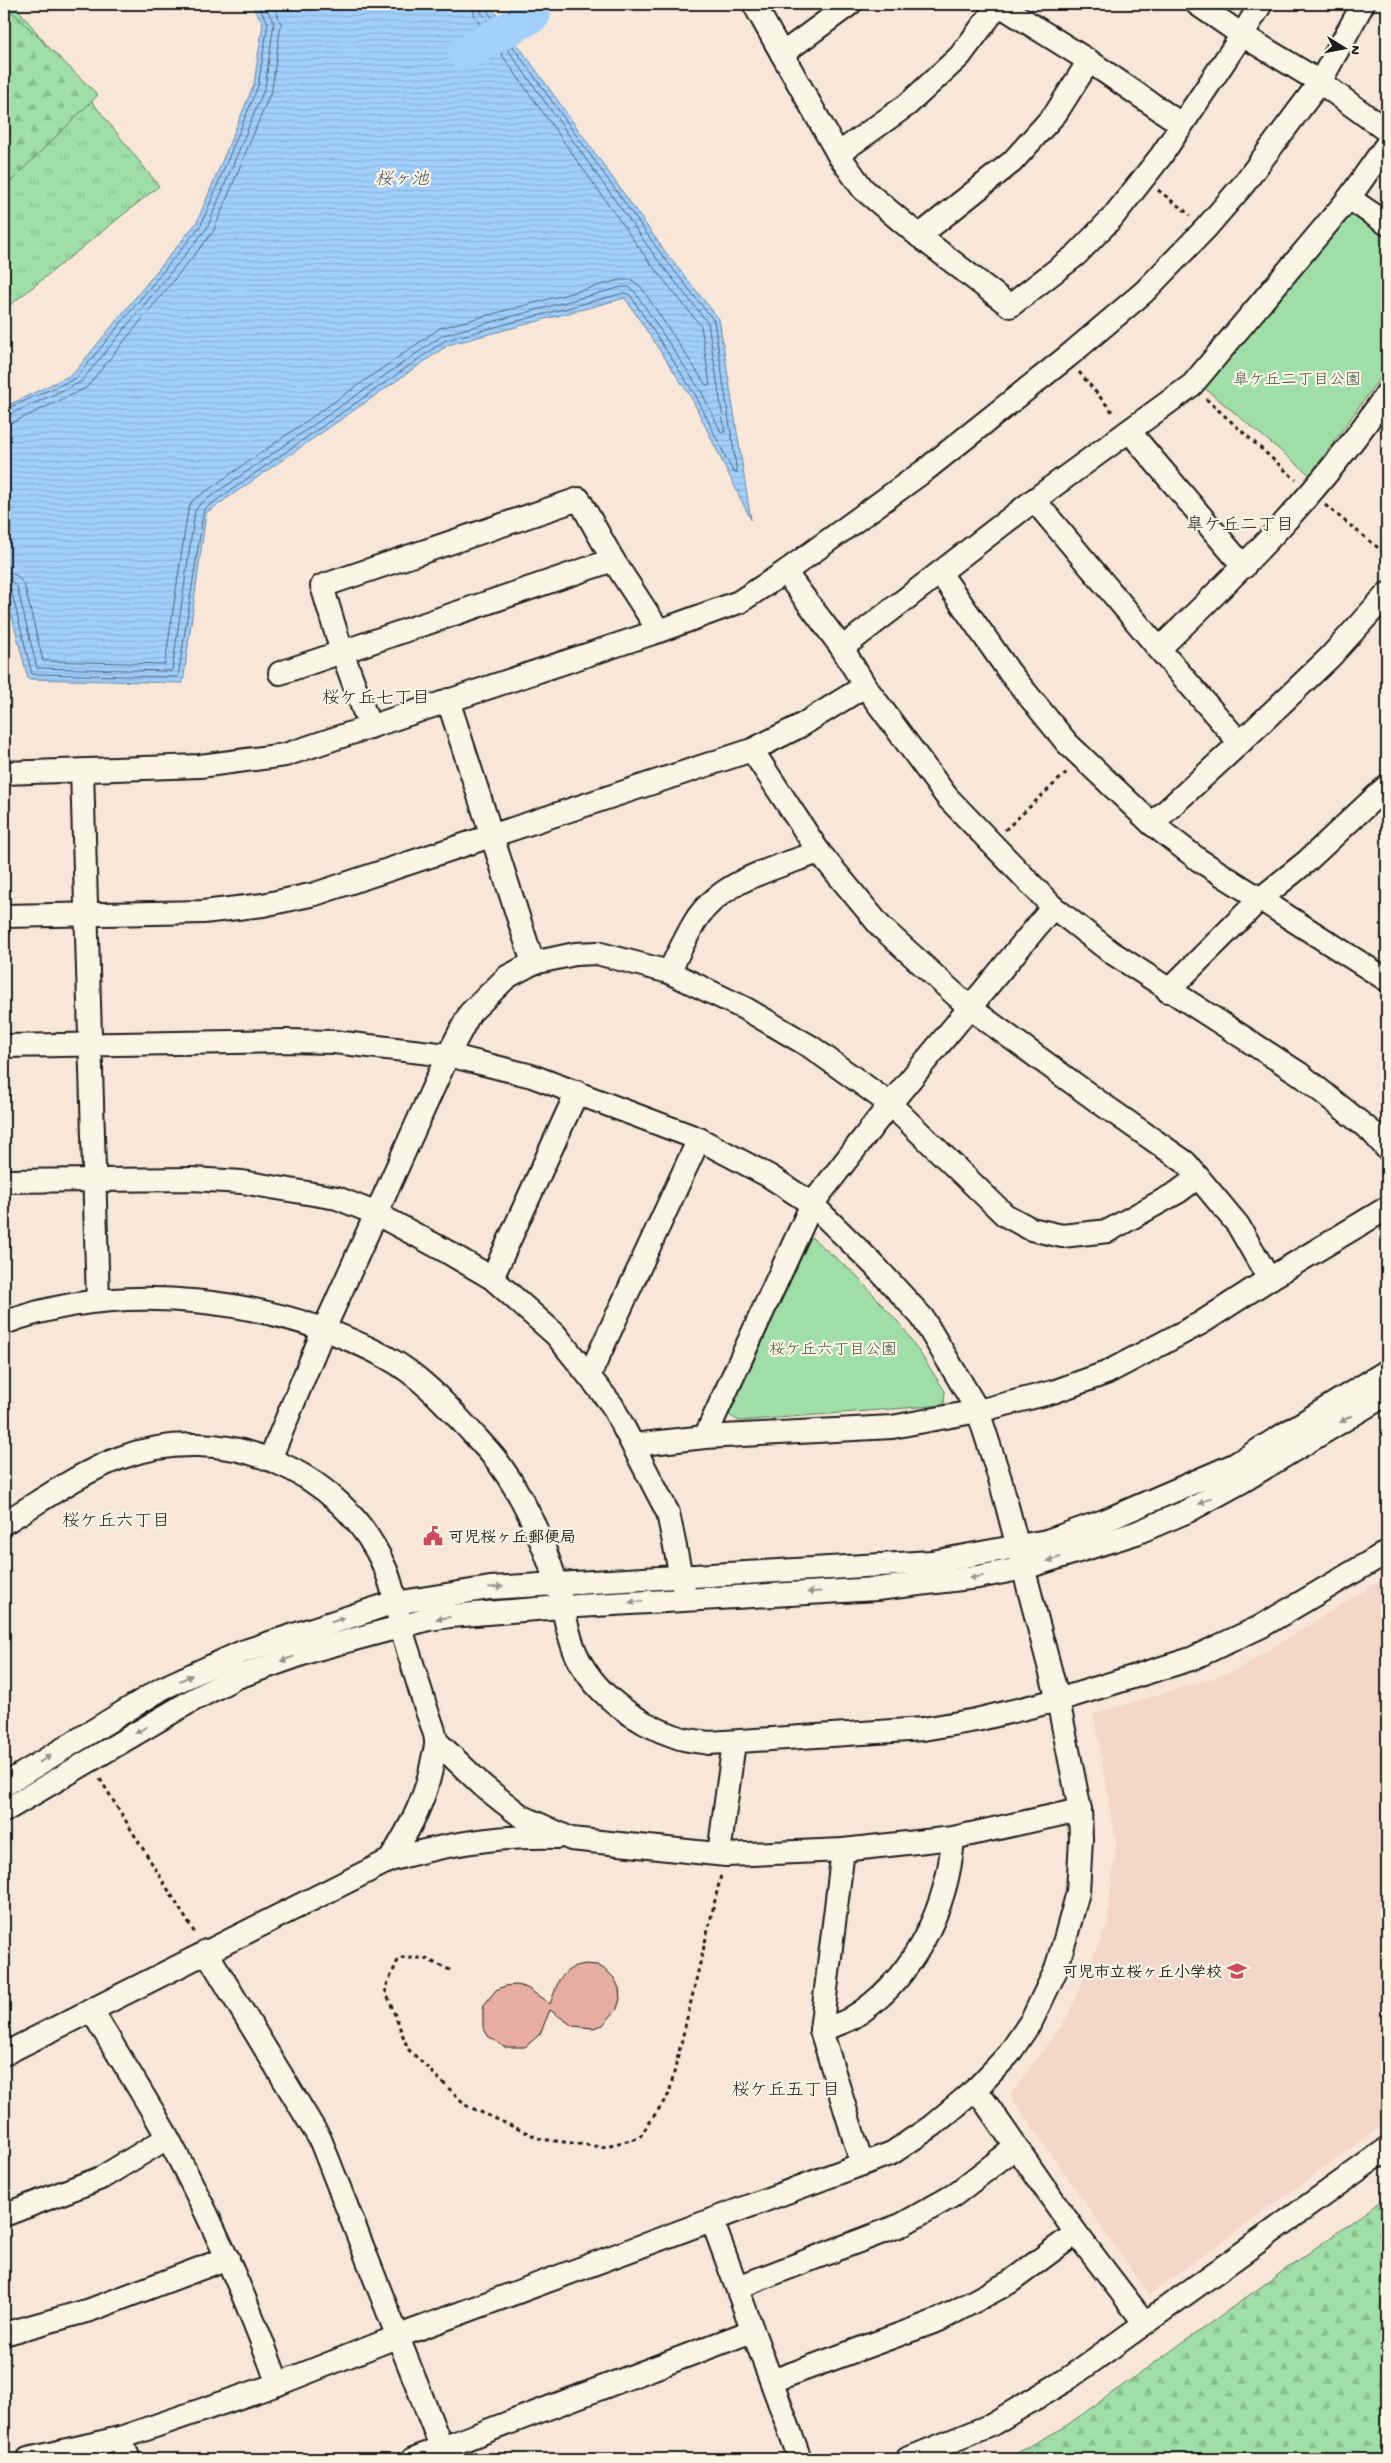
<svg xmlns="http://www.w3.org/2000/svg" width="1391" height="2463" font-family="'Gochi Hand','Klee One',sans-serif">
<style>
.built{fill:#f3d6c8}
.grass{fill:url(#grass-tufts);stroke:#5e7d62}
.forest{fill:url(#forest-firs);stroke:#5e7d62}
.park{fill:#9fdea7;stroke:#5e7d62}
.water{fill:url(#water-rules);stroke:#6c88a3}
.lines{fill:none;stroke-linecap:round;stroke-linejoin:round}
.shore{stroke:#516476;stroke-width:1}
.stream{stroke:#6c88a3;stroke-width:5.5}
.river{stroke:#a1d0fd;stroke-width:35}
.building{fill:#e7ada3;stroke:#1c1c1c}
.minor-casing{stroke:#1c1c1c;stroke-width:26}
.path{stroke:#1c1c1c;stroke-width:3;stroke-dasharray:4 4;stroke-linecap:butt}
.minor{stroke:#fcf5e5;stroke-width:22}
.oneway{fill:#97938b}
.labels{text-anchor:middle;stroke-width:4.5;stroke-linejoin:round;paint-order:stroke}
.park-label{font-size:16px;fill:#435646;stroke:#fcf5e5}
.poi-label{font-size:16px;font-weight:bold;fill:#1c1c1c;stroke:#fcf5e5;text-anchor:start}
.water-label{font-size:18px;font-style:italic;fill:#445260;stroke:#fcf5e5}
.neighbourhood-label{font-size:18px;fill:#1c1c1c;stroke:#fcf5e5}
</style>
<defs>
<pattern id="grass-tufts" width="24" height="20" patternUnits="userSpaceOnUse" patternTransform="scale(1.25)"><rect width="24" height="20" fill="#9fdea7"/><path d="M3 7l-1-3M5 7V3M7 7l1-3M15 17l-1-3M17 17v-4M19 17l1-3" fill="none" stroke="#88be8f"/></pattern>
<pattern id="forest-firs" width="22" height="20" patternUnits="userSpaceOnUse" patternTransform="scale(1.25)"><rect width="22" height="20" fill="#9fdea7"/><path d="M5 1l3.5 6h-7zM16 11l3.5 6h-7z" fill="#88be8f"/></pattern>
<pattern id="water-rules" width="6" height="5" patternUnits="userSpaceOnUse" patternTransform="scale(1.25)"><rect width="6" height="5" fill="#a1d0fd"/><path d="M0 2.5h6" fill="none" stroke="#8ab2d8"/></pattern>
</defs>
<rect width="100%" height="100%" fill="#f8e7d8"/>
<filter id="ink" filterUnits="userSpaceOnUse"><feTurbulence type="fractalNoise" baseFrequency=".02" numOctaves="2"/><feDisplacementMap in="SourceGraphic" scale="10" xChannelSelector="R" yChannelSelector="G"/><feConvolveMatrix kernelMatrix="1 2 1 2 8 2 1 2 1" color-interpolation-filters="sRGB"/></filter>
<g filter="url(#ink)">
<!-- built -->
<polygon class="built" points="1387,1576 1387,2122 1149,2295 1010,2095 1067,2018 1107,1924 1116,1843 1094,1714 1235,1671"/>
<!-- grass -->
<polygon class="grass" points="4,4 14,4 159,186 4,310"/>
<!-- forest -->
<g class="forest">
<polygon points="4,4 98,95 4,188"/>
<polygon points="1387,2197 1387,2459 1006,2459 1063,2428"/>
</g>
<!-- park -->
<g class="park">
<polygon points="1356,210 1387,232 1387,368 1310,475 1202,386"/>
<polygon points="811,1237 856,1275 904,1329 945,1391 944,1405 739,1421 729,1415"/>
</g>
<!-- water -->
<polygon class="water" points="251,4 489,4 666,253 719,319 751,520 692,399 625,298 448,345 206,513 183,683 28,679 4,586 4,407 73,374 197,222 254,84 263,23"/>
<g class="lines">
<!-- shore -->
<g class="shore">
<polyline points="4,410 76,378 201,225 258,86 268,23 257,4"/>
<polyline points="4,417 81,382 207,228 265,87 274,23 264,4"/>
<polyline points="4,424 14,422 86,388 213,232 272,89 281,23 273,4"/>
<polyline points="4,572 16,575 24,584 43,661 165,664 188,510 192,501 440,328 620,280 632,280 641,287 706,385 710,385 701,326 650,263 475,17 472,4"/>
<polyline points="4,579 11,581 17,587 37,668 172,671 195,511 200,504 443,335 622,287 629,287 635,292 702,393 721,432 725,432 708,323 657,259 481,12 479,4"/>
<polyline points="4,585 11,590 32,674 178,677 204,509 446,340 624,293 630,295 696,396 733,472 737,473 714,321 662,255 486,9 485,4"/>
</g>
<!-- stream -->
<polyline class="stream" points="533,15 541,4"/>
<!-- river -->
<polyline class="river" points="465,53 533,15"/>
</g>
<!-- building -->
<polygon class="building" points="586,1964 597,1965 606,1970 614,1978 619,1988 620,1999 617,2009 603,2025 593,2028 573,2026 550,2010 540,2034 525,2047 504,2047 488,2036 483,2027 483,2006 496,1990 505,1986 517,1985 527,1988 550,2004 559,1980 566,1972 575,1966"/>
<g class="lines">
<defs>
<g id="minor">
<polyline points="754,4 838,154 863,189 919,236 1010,306 1076,255 1112,218 1161,156 1242,35 1261,4"/>
<polyline points="998,4 1089,61"/>
<polyline points="1197,4 1242,35 1320,82 1387,131"/>
<polyline points="782,54 850,4"/>
<polyline points="838,154 907,105 960,56 999,4"/>
<polyline points="1349,198 1387,224"/>
<polyline points="919,236 1012,162 1056,113 1089,61 1181,124"/>
<path d="M 1387,393 C 1324,488 1241,570 1159,649 L 1240,743 L 1152,824 L 1199,860 L 1387,980"/>
<polyline points="1129,431 1244,567"/>
<polyline points="1034,500 1159,649"/>
<polyline points="785,572 842,648 865,686 947,797 1053,907 1111,952 1300,1074 1372,1132 1387,1149"/>
<polyline points="940,573 1010,673 1067,743 1152,824"/>
<polyline points="842,648 1034,500 1192,385 1349,198 1387,144"/>
<polyline points="280,673 613,560"/>
<polyline points="448,700 533,963"/>
<polyline points="370,727 342,652 322,586 579,499 613,560 659,631"/>
<polyline points="1240,743 1330,657 1387,594"/>
<polyline points="752,750 819,852 881,927 970,1008 1099,1102 1185,1162 1198,1177"/>
<polyline points="82,771 98,1301"/>
<polyline points="4,773 200,766 285,755 659,631 739,602 785,572 924,471 1067,357 1144,292 1206,228 1243,185 1320,82 1363,4"/>
<polyline points="4,916 203,912 263,905 315,894 752,750 800,726 865,686"/>
<path d="M 669,972 C 678,954 687,934 698,917 C 725,879 778,867 819,852"/>
<polyline points="1168,991 1260,899 1306,862 1387,786"/>
<polyline points="4,1046 286,1041 334,1042 448,1055 532,1076 699,1139 769,1176 812,1204 876,1267 922,1317 978,1411 1000,1479 1058,1700 1080,1810 1081,1839 1078,1892 1066,1936 1055,1972 1032,2020 1009,2054 976,2089 932,2126 892,2153 399,2336 278,2384 120,2438 28,2459"/>
<polyline points="4,1181 192,1179 242,1182 337,1198 377,1214 444,1250 492,1278 556,1335 612,1405 668,1513 684,1591"/>
<polyline points="492,1278 577,1092"/>
<path d="M 4,1323 C 123,1279 275,1298 386,1357 C 422,1376 449,1408 476,1437 C 484,1446 493,1455 500,1465 C 525,1499 543,1542 556,1582 C 563,1604 566,1628 574,1649 C 591,1692 635,1723 677,1737 C 687,1741 699,1741 709,1743 L 923,1729 L 976,1720 L 1058,1700 L 1191,1659 L 1260,1627 L 1387,1552"/>
<polyline points="589,1376 699,1139"/>
<polyline points="705,1437 812,1204 890,1104 1053,907"/>
<polyline points="633,1445 705,1437 892,1427 978,1411 1053,1392 1106,1373 1201,1323 1269,1279 1387,1208"/>
<polyline points="270,1459 324,1329 448,1055 470,1013 507,977 533,963 575,954 597,953 669,972 746,1009 811,1047 890,1104 1005,1215 1031,1229 1062,1236 1108,1231 1178,1192 1198,1177 1238,1225 1269,1279"/>
<path d="M 4,1523 C 41,1501 79,1473 120,1458 C 221,1420 342,1468 385,1568 C 395,1590 397,1615 404,1638 C 412,1662 419,1687 427,1711 C 430,1720 435,1731 436,1740 C 437,1746 434,1753 433,1759 C 427,1797 410,1828 390,1860 L 4,2054"/>
<polyline points="436,1741 483,1786 521,1816 571,1839 726,1855 843,1850 953,1838 1080,1810"/>
<polyline points="4,1785 163,1688 242,1652 389,1604 490,1588 932,1562 1047,1541 1104,1521 1234,1465 1387,1371"/>
<polyline points="4,1811 191,1701 235,1678 314,1650 429,1619 450,1616 561,1607 877,1589 978,1577 1024,1568 1136,1533 1188,1511 1241,1482 1387,1394"/>
<polyline points="843,1850 821,2030 862,2164"/>
<polyline points="719,1854 734,1742"/>
<path d="M 390,1860 C 445,1844 501,1835 558,1837"/>
<polyline points="206,1951 320,2139 446,2459"/>
<path d="M 92,2011 C 117,2053 144,2095 168,2138 C 211,2217 247,2300 278,2384"/>
<path d="M 821,2030 C 830,2026 841,2024 850,2019 C 912,1982 948,1909 953,1838"/>
<polyline points="976,2089 1076,2233 1144,2322"/>
<polyline points="4,2215 101,2178 167,2138"/>
<polyline points="712,2220 800,2459"/>
<polyline points="738,2287 901,2225 954,2195 1016,2147"/>
<polyline points="4,2334 90,2310 228,2258"/>
<polyline points="772,2381 939,2320 1010,2282 1076,2233"/>
<polyline points="120,2438 129,2459"/>
<polyline points="413,2459 752,2331"/>
<polyline points="907,2459 989,2426 1066,2380 1387,2149"/>
</g>
</defs>
<!-- minor casing -->
<use href="#minor" class="minor-casing"/>
<!-- path -->
<g class="path">
<polyline points="1158,190 1190,215"/>
<polyline points="1079,372 1115,415"/>
<polyline points="1206,399 1296,480"/>
<polyline points="1325,505 1387,555"/>
<polyline points="1005,830 1068,771"/>
<polyline points="100,1779 196,1935"/>
<polyline points="450,1970 424,1958 399,1958 385,1989 408,2049 467,2106 541,2139 602,2147 639,2138 669,2094 721,1875"/>
</g>
<!-- minor -->
<use href="#minor" class="minor"/>
</g>
<!-- one-way arrows -->
<defs><path id="oneway-solid" d="M-6-.8H1V-3.2L6.5 0L1 3.2V.8H-6Z" transform="scale(1.25)"/></defs>
<g class="oneway">
<use href="#oneway-solid" transform="translate(1346 1419) rotate(149)"/>
<use href="#oneway-solid" transform="translate(1205 1501) rotate(152)"/>
<use href="#oneway-solid" transform="translate(1054 1559) rotate(163)"/>
<use href="#oneway-solid" transform="translate(976 1577) rotate(171)"/>
<use href="#oneway-solid" transform="translate(496 1587) rotate(-4)"/>
<use href="#oneway-solid" transform="translate(814 1592) rotate(177)"/>
<use href="#oneway-solid" transform="translate(636 1602) rotate(177)"/>
<use href="#oneway-solid" transform="translate(443 1618) rotate(172)"/>
<use href="#oneway-solid" transform="translate(338 1620) rotate(-17)"/>
<use href="#oneway-solid" transform="translate(287 1659) rotate(161)"/>
<use href="#oneway-solid" transform="translate(186 1678) rotate(-25)"/>
<use href="#oneway-solid" transform="translate(141 1730) rotate(150)"/>
<use href="#oneway-solid" transform="translate(45 1759) rotate(-31)"/>
</g>
</g>
<!-- icons -->
<defs>
<symbol id="civic-bare" viewBox="-9 -9 18 18"><path d="M-.6-6.5H3V-4.5H.6V-3L4-1V1h2V6H-6V1h2V-1L-.6-3ZM-1.2 2.5V6h2.4V2.5Z" fill="#d1495b" stroke="#fcf5e5" stroke-width="2.5" paint-order="stroke"/></symbol>
<symbol id="school-bare" viewBox="-9 -9 18 18"><path d="M0-5L7-2L0 1L-7-2ZM-4 1L0 2.5L4 1V4Q0 6-4 4Z" fill="#d1495b" stroke="#fcf5e5" stroke-width="2.5" paint-order="stroke"/></symbol>
</defs>
<g fill-rule="evenodd">
<use href="#civic-bare" x="419" y="1522" width="28" height="28"/>
<use href="#school-bare" x="1223" y="1957" width="28" height="28"/>
</g>
<g class="labels">
<!-- park labels -->
<g class="park-label">
<text x="1297" y="384">皐ケ丘二丁目公園</text>
<text x="833" y="1354">桜ケ丘六丁目公園</text>
</g>
<!-- poi labels -->
<g class="poi-label">
<text x="448" y="1542">可児桜ヶ丘郵便局</text>
<text x="1222" y="1977" text-anchor="end">可児市立桜ヶ丘小学校</text>
</g>
<!-- water labels -->
<g class="water-label">
<text x="402" y="184">桜ヶ池</text>
</g>
<!-- neighbourhood labels -->
<g class="neighbourhood-label">
<text x="1240" y="530">皐ケ丘二丁目</text>
<text x="376" y="703">桜ケ丘七丁目</text>
<text x="116" y="1526">桜ケ丘六丁目</text>
<text x="786" y="2095">桜ケ丘五丁目</text>
</g>
</g>
<!-- margin -->
<rect width="1391" height="2463" fill="none" stroke="#fcf5e5" stroke-width="20"/>
<rect x="10" y="10" width="1371" height="2443" fill="none" stroke="#1c1c1c" stroke-width="2" filter="url(#ink)"/>
<!-- north arrow -->
<g transform="translate(1344 48) rotate(100)" stroke="#fcf5e5" stroke-width="4" paint-order="stroke">
<path d="M0-4L9 19L0 12L-9 19Z" fill="#1c1c1c"/>
<text y="-8" font-size="14" font-weight="bold" text-anchor="middle" fill="#1c1c1c">N</text>
</g>
</svg>
